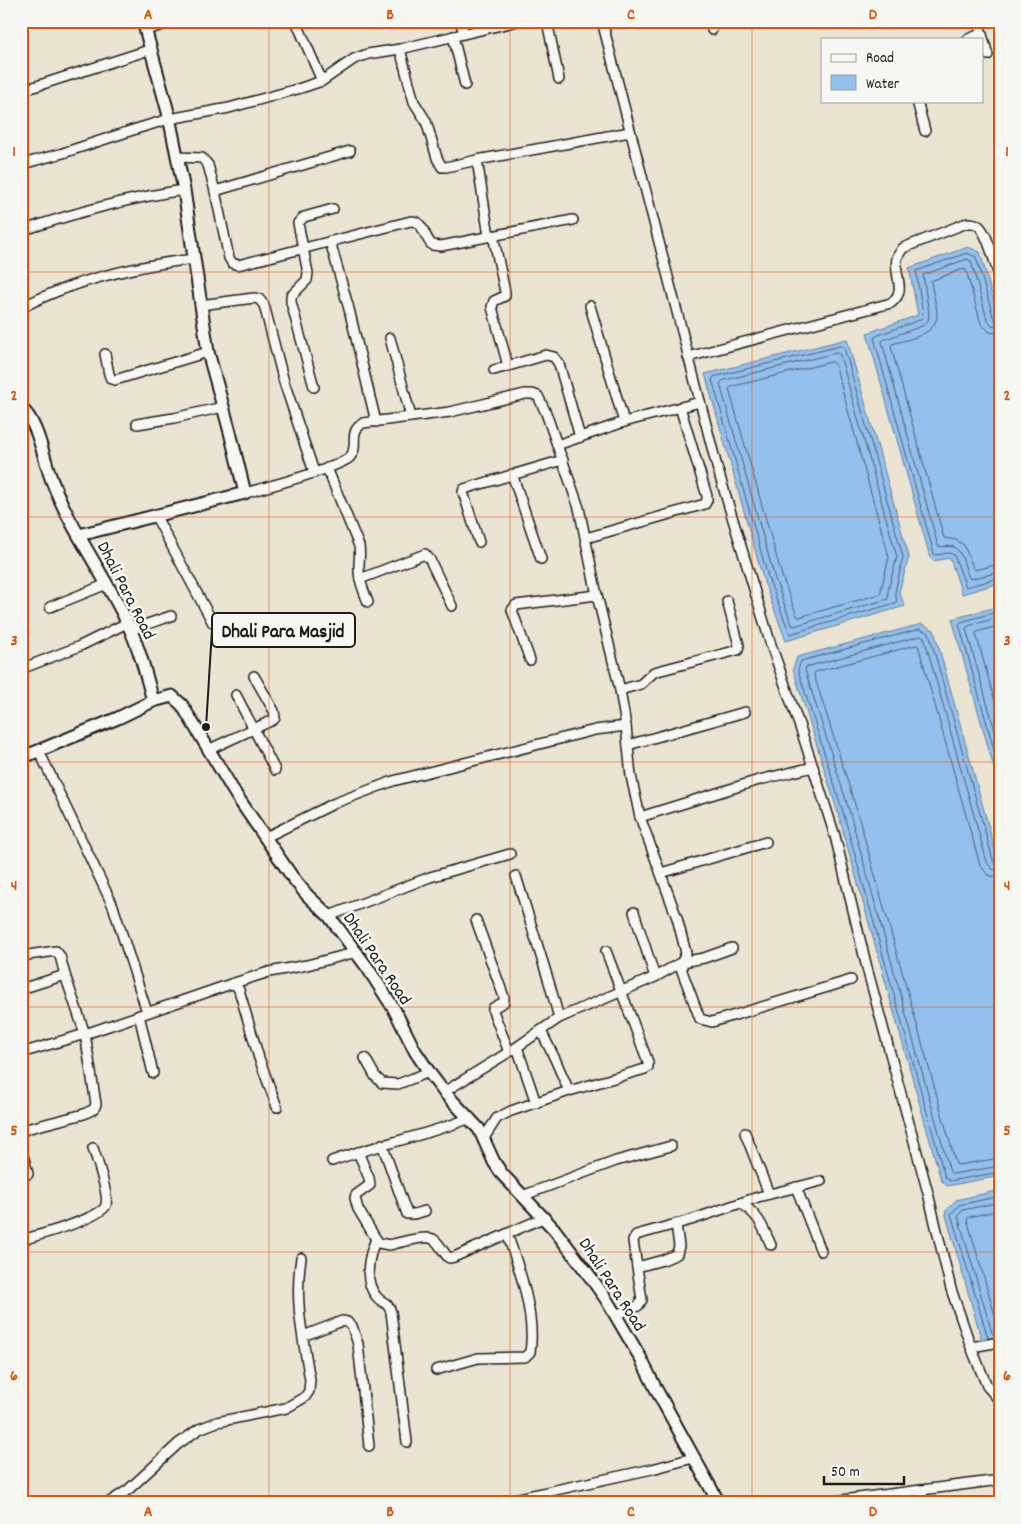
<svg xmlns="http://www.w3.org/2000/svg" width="1021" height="1524" font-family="Dekko,sans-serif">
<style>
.water{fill:#93c0ed;stroke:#637e99}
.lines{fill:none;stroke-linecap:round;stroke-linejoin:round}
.shore{stroke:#4c5e70;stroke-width:1}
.minor-casing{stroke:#1c1c1c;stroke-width:12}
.tertiary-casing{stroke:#1c1c1c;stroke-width:15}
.minor{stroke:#f6f6f2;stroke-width:9}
.tertiary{stroke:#f6f6f2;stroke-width:11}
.grid{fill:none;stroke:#de560d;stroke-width:1;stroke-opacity:0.55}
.labels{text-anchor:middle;stroke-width:5;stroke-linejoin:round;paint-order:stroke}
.street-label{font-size:18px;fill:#1c1c1c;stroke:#f6f6f2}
.leader{fill:none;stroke:#1c1c1c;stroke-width:2}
.callout-dot{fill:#1c1c1c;stroke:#f6f6f2;stroke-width:2}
.callout{fill:#f6f6f2;stroke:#1c1c1c;stroke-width:2}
.callout-label{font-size:19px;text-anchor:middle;font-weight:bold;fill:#1c1c1c}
.neatline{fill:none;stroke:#de560d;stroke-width:2}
.grid-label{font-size:16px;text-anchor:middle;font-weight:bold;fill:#de560d}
</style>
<rect width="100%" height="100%" fill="#ebe4d2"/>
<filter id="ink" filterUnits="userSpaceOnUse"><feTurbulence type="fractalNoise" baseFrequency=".02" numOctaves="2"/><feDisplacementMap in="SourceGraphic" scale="10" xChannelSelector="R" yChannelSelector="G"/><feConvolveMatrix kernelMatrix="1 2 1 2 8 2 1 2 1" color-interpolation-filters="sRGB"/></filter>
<g filter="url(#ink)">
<!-- water -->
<g class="water">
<polygon points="968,247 980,252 1000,324 1000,583 962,594 950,558 933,561 930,557 867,333 918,315 909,268"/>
<polygon points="847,339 909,557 899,592 905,606 786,641 764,582 705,374"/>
<polygon points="1000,606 1000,789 952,619"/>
<polygon points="922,624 934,630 1000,868 1000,1176 947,1186 941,1180 838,813 793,669 797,657"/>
<polygon points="1000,1190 1000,1346 982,1341 945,1212 956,1200"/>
</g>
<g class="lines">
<!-- shore -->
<g class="shore">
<path d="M 1000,320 L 995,320 L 993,316 L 976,257 L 967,253 L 916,271 L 923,314 L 922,318 L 919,320 L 876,336 L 874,338 L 934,554 C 940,557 947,550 954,555 L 966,587 L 1000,578"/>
<path d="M 1000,327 L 992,325 L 987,319 L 971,261 L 967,259 L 923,275 L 929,314 L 928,321 L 922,326 L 883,340 L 882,342 L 938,546 C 943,548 949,545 954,547 C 964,552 964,570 970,579 L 1000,572"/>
<path d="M 1000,334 L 990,332 L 981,324 L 966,270 L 963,269 L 931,281 C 932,292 936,302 937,312 C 939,335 908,339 892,344 L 891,347 L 944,538 L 956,540 L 964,545 L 974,570 L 1000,564"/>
<polygon points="841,346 844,347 903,557 895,592 897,601 895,603 790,634 769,580 712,379 714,377"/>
<polygon points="837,353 840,355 897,557 888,590 888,599 794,626 792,625 775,579 720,384 722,381"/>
<polygon points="832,362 835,364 889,557 880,594 799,617 797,616 782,576 729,389 731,387"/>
<polyline points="1000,611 961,622 959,624 1000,771"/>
<polyline points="1000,617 968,626 966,629 1000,748"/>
<polyline points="1000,625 977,632 976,634 1000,720"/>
<polyline points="1000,865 995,864 993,860 929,633 920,629 801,661 798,670 843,812 945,1177 950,1181 1000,1172"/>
<polyline points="1000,871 992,869 987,862 924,637 920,636 806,667 805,670 849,810 950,1172 953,1174 1000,1166"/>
<polyline points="1000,878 988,875 980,865 918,645 916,645 815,672 814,675 856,808 956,1164 958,1165 1000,1158"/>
<polyline points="1000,1202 963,1210 958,1216 992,1333 996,1335 1000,1335"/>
<polyline points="1000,1210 969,1217 967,1219 998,1326 1000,1328"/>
<polyline points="988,1338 951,1214 959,1205 1000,1196"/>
</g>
<defs>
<g id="minor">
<polyline points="296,21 322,81"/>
<polyline points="460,21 464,33"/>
<polyline points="547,21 559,79"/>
<polyline points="602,21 717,467 771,645 802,733 835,836 868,972 928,1193 951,1289 971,1347"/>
<polyline points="711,21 712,30"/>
<polyline points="978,21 988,55"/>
<polyline points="146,30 176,21"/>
<polyline points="453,36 465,85"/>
<polyline points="968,39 981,34"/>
<polyline points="400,49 414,102 426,121 437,158 442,167 446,167 477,160 630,132"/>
<polyline points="21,91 152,49"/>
<polyline points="917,101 925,131"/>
<polyline points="177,157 202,158 208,165 215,191 350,151"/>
<polyline points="477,160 489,236"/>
<polyline points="21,162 26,163 63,153 136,129 169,119 229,108 301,88 322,81 354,59 368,54 400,49 518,21"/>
<path d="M 215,191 L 229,258 L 232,263 L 238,265 L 411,221 C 424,221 423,236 432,245 L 441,246 L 573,220"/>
<path d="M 21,231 C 74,213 128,198 184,190"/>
<polyline points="493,235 505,292 505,296 494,301 492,307 508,366"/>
<polyline points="330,241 349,309 376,422"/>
<polyline points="200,305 254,298 259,299 264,305 284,382 314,472"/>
<polyline points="590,306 624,422"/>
<path d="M 21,308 C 70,281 139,265 194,259"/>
<polyline points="390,338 411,417"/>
<polyline points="105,354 109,374 111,379 115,380 208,352"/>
<path d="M 688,357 L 891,303 C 908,290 893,276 897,258 C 898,255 901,251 903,248 L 964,224 C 969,223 974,222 979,226 C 989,236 995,265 1000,279"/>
<polyline points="494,370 546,355 554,357 559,364 580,437"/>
<polyline points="314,387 291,302 291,296 307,280 308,273 298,223 304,217 333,209"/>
<polyline points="137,424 174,418 223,407"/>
<polyline points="557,445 624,422 700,402"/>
<path d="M 327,468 L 359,546 C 361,557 357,568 360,579 C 362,587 365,595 368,602"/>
<polyline points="512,474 541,559"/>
<path d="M 245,493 C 263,488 340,468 350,457 C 360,446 347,433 363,423 L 450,412 L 525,394 L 532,394 L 538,396 L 546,413 L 579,508 L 597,595 L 620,690 L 626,726 L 631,776 L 640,817 L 677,918 L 686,953 L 682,962 L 682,971 L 700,1019 L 712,1022 L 851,980"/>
<polyline points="155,515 213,623"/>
<polyline points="586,538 705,504 707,500 707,496 680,407"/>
<polyline points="479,542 463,492 464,489 563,460"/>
<polyline points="360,579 425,554 430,560 452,606"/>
<polyline points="50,607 107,584"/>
<polyline points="130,630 171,616"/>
<polyline points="530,660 512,610 516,605 597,595"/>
<polyline points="21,669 80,646 127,623"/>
<polyline points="620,690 641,684 654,672 738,650 739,645 727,601"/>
<polyline points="236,695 275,770"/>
<polyline points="628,745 745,712"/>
<polyline points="210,749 273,720 275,718 274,711 254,676"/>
<polyline points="39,751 113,906 147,1012"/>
<polyline points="640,817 759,780 813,767"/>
<polyline points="266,837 335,803 393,781 595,730 626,726"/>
<polyline points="661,873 766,842"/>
<polyline points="516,876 549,982 559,1018"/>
<polyline points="634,912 655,977"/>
<polyline points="329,916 430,877 510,854"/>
<polyline points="476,920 504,997 504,1002 493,1008 493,1011 509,1052"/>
<polyline points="21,956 56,951 60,956 65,975 21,989"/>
<polyline points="231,984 269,972 307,965 357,952"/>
<polyline points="139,1015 153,1073"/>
<polyline points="541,1031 555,1059 569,1091"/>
<polyline points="517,1047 536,1103"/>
<polyline points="21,1053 85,1034 231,984 236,985 239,990 259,1058 277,1107"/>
<polyline points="365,1058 375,1076 382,1083 398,1084 429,1072"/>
<polyline points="444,1092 517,1047 559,1018 655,977 682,962 704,958 732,948"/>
<polyline points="21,1133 26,1129 84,1114 94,1109 96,1104 85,1034 65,975"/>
<polyline points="745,1133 769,1194"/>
<polyline points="484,1138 497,1118 511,1111 569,1091 645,1069 648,1067 648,1062 606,951"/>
<polyline points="382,1144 407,1214 414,1214 425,1211"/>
<polyline points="21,1147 28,1174"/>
<path d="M 358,1152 L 369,1178 L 370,1185 L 356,1195 L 355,1198 L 358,1209 L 376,1239 L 379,1243 L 389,1245 C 398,1243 426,1235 433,1239 C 440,1243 443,1253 449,1258 L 454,1257 L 543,1218"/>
<path d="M 332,1161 C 378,1144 426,1136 470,1118"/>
<polyline points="796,1187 821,1251"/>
<polyline points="522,1196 616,1161 671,1146"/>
<path d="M 741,1203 C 759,1216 762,1225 771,1245"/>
<path d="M 376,1239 C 369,1255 363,1280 376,1296 C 382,1304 387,1300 391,1312 L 407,1442"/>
<path d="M 21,1240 C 36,1236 103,1218 106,1205 C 109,1194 97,1160 93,1148"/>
<polyline points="637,1267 663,1260 677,1254 679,1246 676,1224"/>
<polyline points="615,1315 638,1306 642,1300 633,1241 636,1235 691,1220 758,1197 821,1181"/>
<polyline points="303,1336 342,1321 347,1322 352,1326 358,1344 369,1446"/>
<polyline points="1000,1342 971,1347 987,1386 1000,1401"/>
<path d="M 436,1370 L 478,1358 L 525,1357 L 530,1352 C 536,1316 519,1267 507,1234"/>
<polyline points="921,1490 922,1503"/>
<path d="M 108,1503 L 128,1490 L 178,1444 L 199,1429 L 217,1422 L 286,1408 L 305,1397 L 309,1391 L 310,1380 C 303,1338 294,1301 301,1258"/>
<polyline points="496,1503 652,1469 693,1458"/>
<polyline points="819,1503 1000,1480"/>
</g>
<g id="tertiary">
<path d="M 21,408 C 38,421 44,461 52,481 C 71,530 104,574 127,622 C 139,647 146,674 153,701 L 172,696 L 182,705 L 236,795 L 293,878 L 307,895 L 329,916 L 367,967 L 394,1009 L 415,1051 L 431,1075 L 444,1092 L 479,1129 L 494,1162 L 502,1174 L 554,1229 L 586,1271 L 606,1299 L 640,1357 L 657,1391 L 719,1503"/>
<polyline points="79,535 245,493 230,432 208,352 184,190 168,112 143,21"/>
<polyline points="21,758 118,718 153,701"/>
</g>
</defs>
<!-- minor casing -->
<use href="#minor" class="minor-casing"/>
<!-- tertiary casing -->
<use href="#tertiary" class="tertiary-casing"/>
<!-- minor -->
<use href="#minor" class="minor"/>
<!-- tertiary -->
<use href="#tertiary" class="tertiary"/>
</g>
</g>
<!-- grid -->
<path class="grid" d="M 269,21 L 269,1503M 510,21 L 510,1503M 752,21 L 752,1503M 21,272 L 1000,272M 21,517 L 1000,517M 21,762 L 1000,762M 21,1007 L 1000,1007M 21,1252 L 1000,1252"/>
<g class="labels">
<!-- street labels -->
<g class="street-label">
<text transform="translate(127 590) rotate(63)" y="6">Dhali Para Road</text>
<text transform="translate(378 958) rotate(56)" y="6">Dhali Para Road</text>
<text transform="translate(613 1284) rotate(57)" y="6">Dhali Para Road</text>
</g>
</g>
<!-- callouts -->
<path class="leader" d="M206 727L212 630"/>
<circle class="callout-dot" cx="206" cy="727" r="5"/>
<rect class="callout" x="212" y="613" width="143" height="34" rx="5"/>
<g class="callout-label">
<text x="283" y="637">Dhali Para Masjid</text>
</g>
<!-- margin -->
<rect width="1021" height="1524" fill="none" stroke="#f6f6f2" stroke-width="55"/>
<!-- legend -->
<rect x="821" y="38" width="162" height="65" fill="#f6f6f2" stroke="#9f9f9c"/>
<rect x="831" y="54" width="25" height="8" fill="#f6f6f2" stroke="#9f9f9c"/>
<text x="866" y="62" font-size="15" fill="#1c1c1c">Road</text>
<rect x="831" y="75" width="25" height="15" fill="#93c0ed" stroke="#9f9f9c"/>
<text x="866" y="88" font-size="15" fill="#1c1c1c">Water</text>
<!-- scale -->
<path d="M824 1476v8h80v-8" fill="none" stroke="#1c1c1c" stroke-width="2.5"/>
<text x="831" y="1476" font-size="15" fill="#1c1c1c" stroke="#f6f6f2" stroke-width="4" paint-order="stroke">50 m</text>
<rect x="28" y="28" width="966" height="1468" class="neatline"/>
<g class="grid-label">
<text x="148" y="19">A</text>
<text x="390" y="19">B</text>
<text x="631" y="19">C</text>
<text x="873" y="19">D</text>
<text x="14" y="156">1</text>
<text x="1007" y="156">1</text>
<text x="14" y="400">2</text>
<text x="1007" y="400">2</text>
<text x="14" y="645">3</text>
<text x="1007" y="645">3</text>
<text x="14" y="890">4</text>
<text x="1007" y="890">4</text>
<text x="14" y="1135">5</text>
<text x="1007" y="1135">5</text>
<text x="14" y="1380">6</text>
<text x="1007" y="1380">6</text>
<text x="148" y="1516">A</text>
<text x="390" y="1516">B</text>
<text x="631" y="1516">C</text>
<text x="873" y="1516">D</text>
</g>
</svg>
